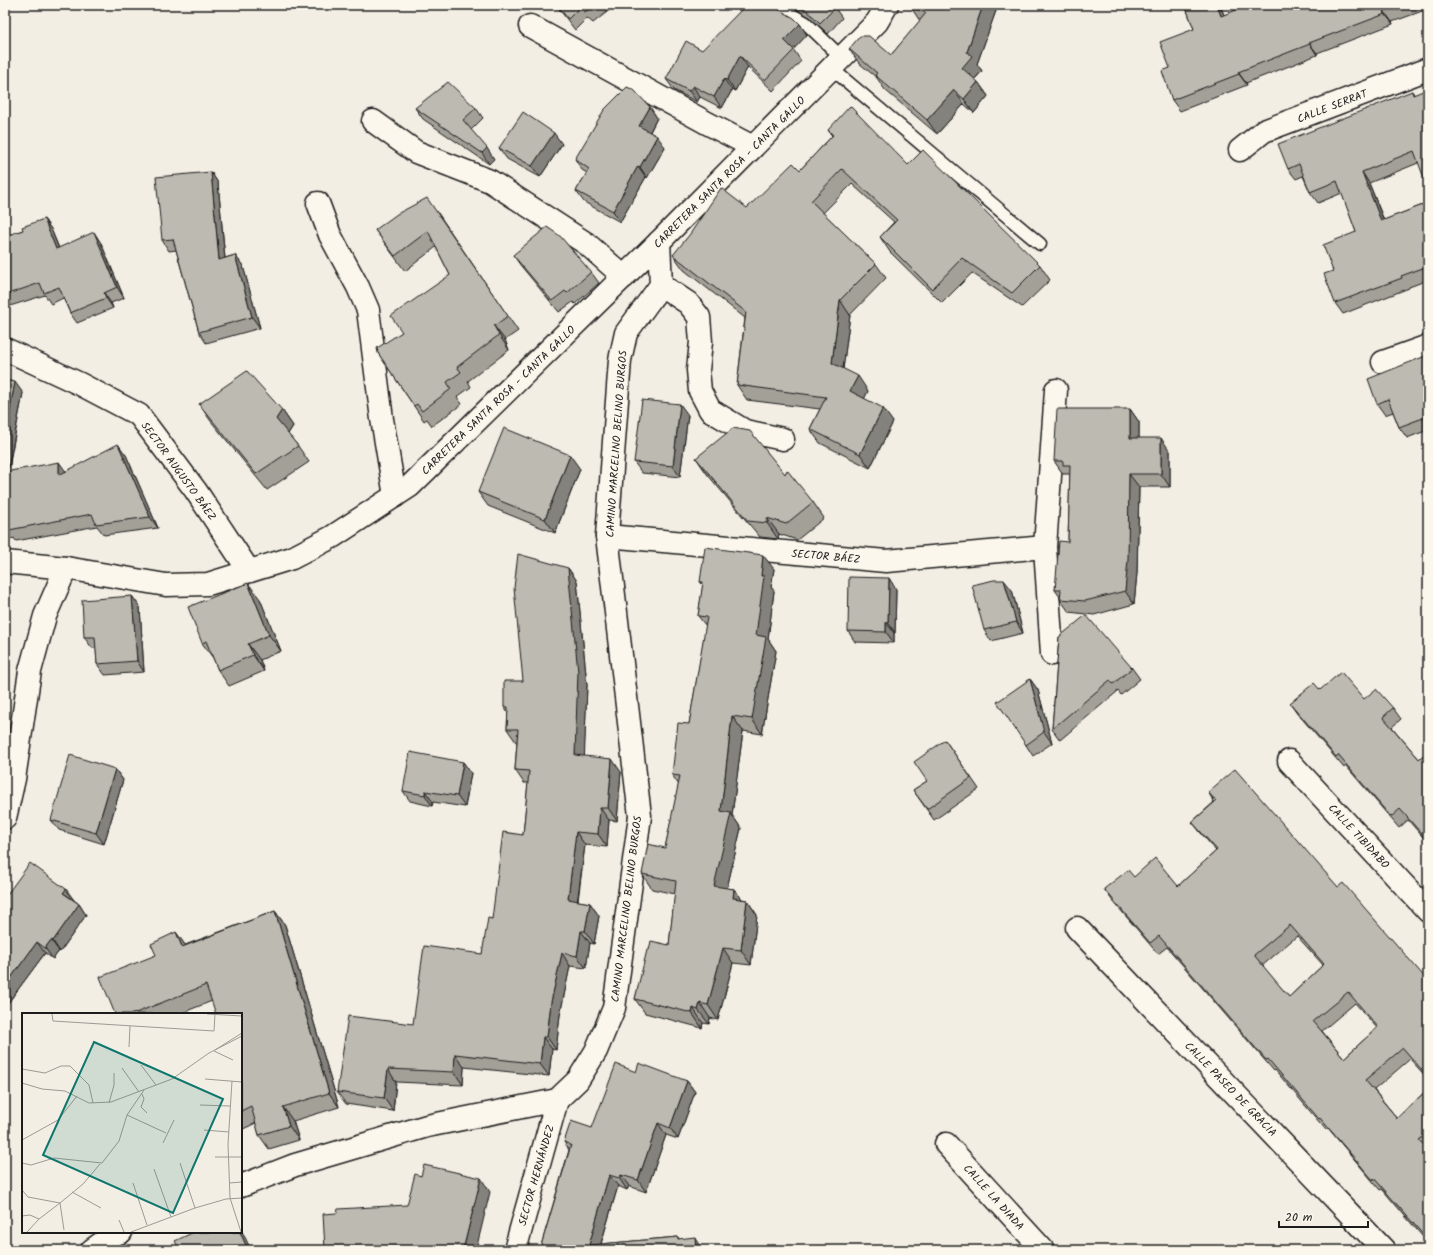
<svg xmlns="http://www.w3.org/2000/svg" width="1433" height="1255" font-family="Kalam,sans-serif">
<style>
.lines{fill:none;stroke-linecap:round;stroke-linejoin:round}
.lane-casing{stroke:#1c1c1c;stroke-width:15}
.street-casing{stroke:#1c1c1c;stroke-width:25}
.lane{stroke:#fbf7ec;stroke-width:12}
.street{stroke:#fbf7ec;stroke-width:22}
.wall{fill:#a3a098;stroke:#1c1c1c;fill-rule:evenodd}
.shaded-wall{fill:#84827c;stroke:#1c1c1c}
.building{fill:#bdbab1;stroke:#1c1c1c;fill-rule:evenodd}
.labels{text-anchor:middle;stroke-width:3;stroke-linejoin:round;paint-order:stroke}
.street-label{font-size:11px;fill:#1c1c1c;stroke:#fbf7ec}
.inset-road{fill:none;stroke:#9c9a94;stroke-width:1}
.view{fill:#0f766e;fill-opacity:0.15;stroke:#0f766e;stroke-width:2}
.inset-edge{fill:none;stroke:#1c1c1c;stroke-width:2}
</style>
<rect width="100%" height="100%" fill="#f2eee4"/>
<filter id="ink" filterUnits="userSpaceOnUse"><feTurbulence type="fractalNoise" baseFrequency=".025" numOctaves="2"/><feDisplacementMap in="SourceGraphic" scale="8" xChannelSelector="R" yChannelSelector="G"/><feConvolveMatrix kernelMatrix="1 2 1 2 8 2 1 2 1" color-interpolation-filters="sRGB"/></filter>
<g filter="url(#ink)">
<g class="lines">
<defs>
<g id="lane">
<polyline points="774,5 806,23 841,57"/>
<polyline points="831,68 1040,244"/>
</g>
<g id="street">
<polyline points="530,26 707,123 753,147"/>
<polyline points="373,121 416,152 490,181 587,244 624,277"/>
<polyline points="1240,150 1264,131 1428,69"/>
<polyline points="318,203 330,235 358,287 368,310 382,419 395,496"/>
<polyline points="661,285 688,303 699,317 701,342 698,370 700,391 710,410 745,431 783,439"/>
<polyline points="5,349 80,384 139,415 196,491 249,571"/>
<polyline points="1383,362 1428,346"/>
<polyline points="607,536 886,561 1045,547"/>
<polyline points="5,562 66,568 166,585 208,584 292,558 332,537 410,486 659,242 877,22 887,5"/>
<polyline points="1052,654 1045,547 1056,390"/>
<polyline points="1289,761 1428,911"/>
<polyline points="5,818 14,779 30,671 45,616 66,568"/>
<polyline points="1077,928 1384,1250"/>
<polyline points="946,1144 1043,1250"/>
<polyline points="241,1186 295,1165 427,1126 557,1100 578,1080 596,1051 614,1008 640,816 607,536 620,360 626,333 661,285 659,242"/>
<polyline points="92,1250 113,1235 121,1232"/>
<polyline points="515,1250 557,1100"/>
</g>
</defs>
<!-- lane casing -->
<use href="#lane" class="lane-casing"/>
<!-- street casing -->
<use href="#street" class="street-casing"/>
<!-- lane -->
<use href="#lane" class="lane"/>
<!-- street -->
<use href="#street" class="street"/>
</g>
<!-- wall -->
<g class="wall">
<polygon points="556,5 616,5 593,23 587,18 575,30"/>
<polygon points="789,5 832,5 835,8 842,18 828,34 810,17"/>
<polygon points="910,5 998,5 977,64 982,71 975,79 978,82 988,96 974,113 964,104 937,134 885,90 877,78 859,63 849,49 891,55 920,21 910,6"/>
<polygon points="1185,5 1220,5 1224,15 1249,5 1428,5 1428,9 1392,22 1393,24 1317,53 1317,55 1246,83 1247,85 1180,111 1172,100 1170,68 1194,29"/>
<polygon points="800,24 807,35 793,49 801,61 773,91 748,67 735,91 732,90 722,108 700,97 697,102 674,90 666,79 702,50"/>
<polygon points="1412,91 1414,94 1418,163 1369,183 1384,220 1428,203 1428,280 1409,287 1409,288 1343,314 1335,303 1333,271 1356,232 1342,193 1318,203 1310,192 1303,176 1296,179 1288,169"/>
<polygon points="650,107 657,118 650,132 665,147 647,178 646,177 620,222 584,202 576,191 587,173 582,170 575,159"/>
<polygon points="415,108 476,108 483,118 471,130 494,159 489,164 423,119"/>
<polygon points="828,130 908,165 1040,265 1050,280 1022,307 972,273 942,303 890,252 880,237 894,222 852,184 823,213 876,264 886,278 850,315 843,369 868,391 864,398 893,422 870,468 820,443 810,429 820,409 747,400 737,385 745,318 684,270 673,255 747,208 800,170 832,136"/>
<polygon points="562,144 540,177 507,159 499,148"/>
<polygon points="211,172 218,183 225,258 235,255 243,266 260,328 206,343 199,332 176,250 169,251 162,240"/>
<polygon points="438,213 518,331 505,340 509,350 468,381 471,387 457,397 462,404 432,426 427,419 424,421 378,353 402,332 450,275 436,247 405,271 375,230"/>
<polygon points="44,219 51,229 59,248 101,243 124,298 111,303 113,308 77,323 70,313 63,298 51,304 45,295 10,306 8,303 5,304 5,236 23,230"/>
<polygon points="513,255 591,272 599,283 575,304 573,302 559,312 521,266"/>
<polygon points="1428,355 1428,430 1407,438 1399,427 1393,412 1385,415 1377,404"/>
<polygon points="5,380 23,393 8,472 66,471 126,455 158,528 104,535 97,526 16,541 14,538 5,541"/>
<polygon points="199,404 282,410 293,426 288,434 298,446 309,462 267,490 210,420"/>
<polygon points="1130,409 1139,422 1139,438 1170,451 1170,487 1139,487 1137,573 1134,604 1094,615 1069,612 1060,599 1060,597 1055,590 1068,542 1070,474 1063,474 1054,461"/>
<polygon points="688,415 680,477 642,473 634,462"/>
<polygon points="696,458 785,474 813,502 824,518 797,540 779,534 778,539 760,537 707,474"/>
<polygon points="580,469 555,533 488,506 478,492"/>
<polygon points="568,568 577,581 587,685 584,756 621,772 617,821 609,820 607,847 585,845 578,901 590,903 599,916 594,944 590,943 586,968 570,966 560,1015 556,1050 552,1049 549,1076 464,1067 463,1085 396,1082 393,1111 346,1104 337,1092 413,1024 482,954 492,919 523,835 528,783 524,783 515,770 517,742 516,742 507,729 508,713 504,707 523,681"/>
<polygon points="774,569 771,587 774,591 768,639 776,651 762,734 743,731 732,815 741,828 727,888 734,889 742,899 747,900 757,915 751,965 733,963 718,1020 710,1018 709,1024 703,1023 702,1028 645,1013 635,999 649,950 669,945 675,894 652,889 642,874 665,848 679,785 672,775 689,724 706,626 698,616 703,585 700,582"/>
<polygon points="896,589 895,633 894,633 894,643 855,642 848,631"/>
<polygon points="1012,590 1023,633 991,641 984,630"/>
<polygon points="132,596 140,607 144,672 105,675 97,664 96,648 92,648 84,637"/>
<polygon points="260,599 281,651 260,660 264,671 229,686 218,670 213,658 202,643"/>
<polygon points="1059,637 1132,668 1140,679 1121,695 1118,691 1060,740 1052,729"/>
<polygon points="1030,679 1038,690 1052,743 1033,756 1026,745"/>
<polygon points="1320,690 1364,699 1393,708 1401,719 1392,727 1419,759 1428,751 1428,843 1408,820 1399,828 1346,766 1344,768 1298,714 1290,703"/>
<polygon points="945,740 979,789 934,820 913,790 927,781"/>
<polygon points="463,762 471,773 465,807 433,802 432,806 410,801 403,791"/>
<polygon points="115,769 123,780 104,844 59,830 51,820"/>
<path d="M 1208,792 L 1338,887 L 1428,981 L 1428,1079 L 1410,1059 L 1374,1090 L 1397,1118 L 1428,1089 L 1428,1243 L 1382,1189 L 1380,1190 L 1328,1128 L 1326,1130 L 1275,1070 L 1274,1071 L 1167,947 L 1158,954 L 1112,900 L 1104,889 L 1134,877 L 1178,886 L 1216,851 L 1200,832 L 1192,822 L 1214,802 ZM 1297,936 L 1323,965 L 1289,997 L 1262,966 ZM 1355,1003 L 1377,1028 L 1344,1058 L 1322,1031 Z"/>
<polygon points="5,897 74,900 79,904 86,915 60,952 59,951 53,959 45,953 5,1007"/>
<polygon points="275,911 285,925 339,1107 293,1121 299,1140 269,1149 259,1135 256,1123 241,1130 241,1014 212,1001 179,1014 115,1014 185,945"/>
<polygon points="636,1072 687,1081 695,1092 678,1139 666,1135 646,1192 629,1186 627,1190 618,1186 601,1244 678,1237 679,1239 703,1249 540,1249 569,1150 564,1142 592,1128"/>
</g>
<!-- shaded-wall -->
<g class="shaded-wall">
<polygon points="983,5 998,5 977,64 982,71 972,82 962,68 967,52"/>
<polygon points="1217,5 1220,5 1229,27 1221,16"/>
<polygon points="1384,11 1392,22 1393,24 1385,14"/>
<polygon points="800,24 807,35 792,51 784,40"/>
<polygon points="1309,43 1317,53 1317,55 1310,44"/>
<polygon points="740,56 748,67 735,91 727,80"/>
<polygon points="1238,72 1246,83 1247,85 1239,74"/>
<polygon points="724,79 732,90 722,108 714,97"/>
<polygon points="978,82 988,96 974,113 964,99"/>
<polygon points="693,86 700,97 697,102 689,91"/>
<polygon points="954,90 964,104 937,134 927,120"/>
<polygon points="650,107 657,118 647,137 639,126"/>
<polygon points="554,133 562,144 540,177 532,166"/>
<polygon points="657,136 665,147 647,178 640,167"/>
<polygon points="487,148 494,159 489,164 482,153"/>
<polygon points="638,166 646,177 620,222 613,211"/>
<polygon points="211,172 218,183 226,271 219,260"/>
<polygon points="1362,172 1369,183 1388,232 1381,221"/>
<polygon points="44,219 51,229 63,259 56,249"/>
<polygon points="94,232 101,243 124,298 117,287"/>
<polygon points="235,255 243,266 260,328 252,317"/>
<polygon points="104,293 111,303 113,308 106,298"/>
<polygon points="840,300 850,315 842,377 832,363"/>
<polygon points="494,326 505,340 509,350 499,335"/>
<polygon points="858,376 868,391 861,406 850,391"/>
<polygon points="15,382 23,393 5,485 5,435"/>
<polygon points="680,404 688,415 680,477 673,466"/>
<polygon points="883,408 893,422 870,468 860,454"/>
<polygon points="1130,409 1139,422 1139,451 1130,438"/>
<polygon points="282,410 293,426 287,435 276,419"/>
<polygon points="1161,438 1170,451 1170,487 1161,474"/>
<polygon points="118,444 126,455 158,528 150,517"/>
<polygon points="570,455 580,469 555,533 545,519"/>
<polygon points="59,462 67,473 59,475"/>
<polygon points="1129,474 1139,487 1137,573 1134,604 1125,591"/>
<polygon points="767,518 779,534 778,539 767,523"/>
<polygon points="763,555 774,569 771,587 774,591 768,639 776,651 762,734 752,719 756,635 761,576"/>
<polygon points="568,568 577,581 587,685 584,768 575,755"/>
<polygon points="889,578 896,589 895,633 888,622"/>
<polygon points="1004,580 1012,590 1023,633 1016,622"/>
<polygon points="248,583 260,599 281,651 269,635"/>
<polygon points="132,596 140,607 144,672 137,661"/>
<polygon points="886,622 894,633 894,643 886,632"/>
<polygon points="248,644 260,660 264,671 253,655"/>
<polygon points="1030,679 1038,690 1052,743 1044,732"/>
<polygon points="732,716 743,731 732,815 741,828 724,901 714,886 721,811"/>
<polygon points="612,759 621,772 617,821 608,808"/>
<polygon points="463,762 471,773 465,807 457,796"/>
<polygon points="115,769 123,780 104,844 96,833"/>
<polygon points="425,791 433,802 432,806 425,795"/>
<polygon points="600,808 609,820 607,847 598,834"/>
<polygon points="576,832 585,845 576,911 568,899"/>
<polygon points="66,889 74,900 63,893"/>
<polygon points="734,889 745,903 733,898"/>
<polygon points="747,900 757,915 751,965 741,950"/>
<polygon points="590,903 599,916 594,944 585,931"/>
<polygon points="79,904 86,915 60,952 53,941"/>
<polygon points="275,911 285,925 339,1107 329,1093"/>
<polygon points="581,931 590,943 586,968 577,956"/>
<polygon points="176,932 186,946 182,947"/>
<polygon points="51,940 59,951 53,959 45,948"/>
<polygon points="37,942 45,953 5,1007 5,986"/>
<polygon points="723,948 733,963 718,1020 708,1005"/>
<polygon points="562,953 570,966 560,1015 556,1050 547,1037 551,1002"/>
<polygon points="700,1003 710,1018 709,1024 698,1010"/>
<polygon points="693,1008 703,1023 702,1028 692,1013"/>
<polygon points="543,1037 552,1049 549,1076 540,1064"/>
<polygon points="455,1054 464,1067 463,1085 454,1072"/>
<polygon points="388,1069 396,1082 393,1111 384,1098"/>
<polygon points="687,1081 695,1092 678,1139 670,1128"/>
<polygon points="283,1107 293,1121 299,1140 289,1126"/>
<polygon points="658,1123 666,1135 646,1192 638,1180"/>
<polygon points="609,1175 618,1186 599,1250 589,1245"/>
<polygon points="621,1175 629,1186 627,1190 619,1178"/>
<polygon points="481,1178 490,1192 476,1250 463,1250"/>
<polygon points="241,1231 243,1233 251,1250 248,1250 240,1232 241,1232"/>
<polygon points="695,1237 703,1249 703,1250 696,1250"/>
</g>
<!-- building -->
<g class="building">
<polygon points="557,5 594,5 585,12 580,7 568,19"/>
<polygon points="746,5 771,5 794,18 800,24 784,40 794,50 765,80 740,56 727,80 724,79 714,97 693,86 689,91 666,79 686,41 702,50"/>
<polygon points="801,5 832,5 835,8 820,23"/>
<polygon points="910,5 983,5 967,52 972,56 962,68 978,82 964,99 954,90 927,120 875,75 877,73 849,49 860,36 869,36 891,55 926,13 910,6"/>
<polygon points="1185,5 1217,5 1221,16 1249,5 1401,5 1384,11 1385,14 1309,43 1310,44 1238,72 1239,74 1172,100 1162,71 1170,68 1160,42 1194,29"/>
<polygon points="448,82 476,108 463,120 487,148 482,153 415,108"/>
<polygon points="627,87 634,90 650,107 639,126 657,136 640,167 638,166 613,211 576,191 589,169 575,159 604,110"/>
<polygon points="1428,89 1428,189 1414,151 1362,172 1381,221 1428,203 1428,266 1401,276 1402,278 1335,303 1324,274 1333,271 1323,245 1356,232 1337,181 1310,192 1299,164 1288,169 1278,144 1412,91 1413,95"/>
<polygon points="850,106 908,165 923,150 1040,265 1012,293 962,258 932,289 880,237 897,220 842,169 811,201 876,264 840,300 832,363 858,376 850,391 883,408 860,454 810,429 826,397 737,385 746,312 673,255 690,234 721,188 747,208 793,163 800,170 833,135 828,130"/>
<polygon points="523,112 554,133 532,166 499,148"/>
<polygon points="211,172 219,260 235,255 252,317 199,332 173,239 162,240 156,177"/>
<polygon points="427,198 508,316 494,326 499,335 457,367 461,372 447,382 451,389 422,411 417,404 414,406 378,353 377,348 402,332 391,316 450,275 428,231 395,256 375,230 397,214"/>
<polygon points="44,219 56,249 94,232 117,287 104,293 106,298 70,313 59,287 44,293 40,283 5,295 5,236 23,230 22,227"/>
<polygon points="547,227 560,236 591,272 567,293 565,291 552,301 513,255"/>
<polygon points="1428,355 1428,416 1399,427 1388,399 1377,404 1368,379"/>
<polygon points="247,371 282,410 276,419 298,446 256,474 199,404"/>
<polygon points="5,380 15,382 5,435"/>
<polygon points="642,400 680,404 673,466 634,462"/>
<polygon points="1057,409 1130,409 1130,438 1161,438 1161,474 1129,474 1128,560 1125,591 1085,601 1060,599 1061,590 1055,590 1059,541 1068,542 1070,465 1063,465 1063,461 1054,461"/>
<polygon points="504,428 570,455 545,519 478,492"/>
<polygon points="733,428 750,431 785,474 787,470 813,502 786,524 767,518 767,523 748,521 696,458"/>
<polygon points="118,444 150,517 96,524 92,514 9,530 7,527 5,528 5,472 59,462 59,475"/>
<polygon points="705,547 763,555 761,576 764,576 756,635 766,637 752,719 732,716 721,811 731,813 714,886 734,889 733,898 747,900 741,950 723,948 708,1005 700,1003 698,1010 693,1008 692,1013 635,999 647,950 649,950 651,941 669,945 676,881 642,874 648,844 665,848 680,776 672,775 678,723 689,724 707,617 698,616 703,582 700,582"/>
<polygon points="518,554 568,568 578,672 575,755 612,759 608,808 600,808 598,834 576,832 568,899 590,903 585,931 581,931 577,956 562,953 551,1002 547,1037 543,1037 540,1064 455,1054 454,1072 388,1069 384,1098 337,1092 348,1016 413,1024 424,946 482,954 488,918 492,919 503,832 523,835 529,771 515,770 518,729 507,729 508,707 504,707 504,681 523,681 514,588"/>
<polygon points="849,577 889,578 888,622 886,622 886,632 848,631"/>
<polygon points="994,580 1004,580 1016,622 984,630 972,585"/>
<polygon points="248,583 269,635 248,644 253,655 218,670 206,641 202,643 188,607"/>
<polygon points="132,596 137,661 97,664 95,637 84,637 82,600"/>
<polygon points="1086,615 1132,668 1113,684 1110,680 1052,729 1059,637"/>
<polygon points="1341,672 1364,699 1376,689 1393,708 1383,717 1419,759 1428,751 1428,841 1400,809 1391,817 1338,755 1336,757 1290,703 1314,683 1320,690"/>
<polygon points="1030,679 1044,732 1026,745 997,702"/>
<polygon points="945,740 971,778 927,809 913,790 927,781 914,762"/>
<polygon points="410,752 463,762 457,796 425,791 425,795 403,791"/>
<polygon points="70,755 115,769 96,833 51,820"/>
<path d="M 1235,769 L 1338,887 L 1343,883 L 1428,981 L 1428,1077 L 1403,1048 L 1365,1080 L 1397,1118 L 1428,1089 L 1428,1133 L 1419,1140 L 1428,1150 L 1428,1236 L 1426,1238 L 1374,1178 L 1373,1180 L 1320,1118 L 1319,1119 L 1268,1059 L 1266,1060 L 1159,936 L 1150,943 L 1104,889 L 1128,870 L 1134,877 L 1155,858 L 1178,886 L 1217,850 L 1192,822 L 1216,801 L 1208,792 ZM 1290,925 L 1324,964 L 1289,997 L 1254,955 ZM 1348,992 L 1378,1027 L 1344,1058 L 1313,1021 Z"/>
<polygon points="30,863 66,889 63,893 79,904 53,941 51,940 45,948 37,942 5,986 5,897"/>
<polygon points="275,911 329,1093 283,1107 289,1126 259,1135 251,1106 241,1111 241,1014 216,1014 206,985 133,1014 115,1014 100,977 156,955 151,944 176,932 182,947"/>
<polygon points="639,1063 687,1081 670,1128 658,1123 638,1180 621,1175 619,1178 609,1175 589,1245 678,1237 678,1239 695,1237 696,1250 530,1250 532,1246 540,1249 571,1145 564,1142 571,1121 592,1128 616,1064 636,1072"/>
<polygon points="424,1165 481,1178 463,1250 325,1250 323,1214 337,1213 338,1209 407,1205 415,1174 421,1176"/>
<polygon points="194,1232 240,1232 248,1250 180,1250 175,1241"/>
</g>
</g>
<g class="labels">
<!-- street labels -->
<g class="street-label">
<text transform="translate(1332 106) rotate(-21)" y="4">CALLE SERRAT</text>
<text transform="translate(729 172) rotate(-45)" y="4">CARRETERA SANTA ROSA - CANTA GALLO</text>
<text transform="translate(498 400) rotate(-44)" y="4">CARRETERA SANTA ROSA - CANTA GALLO</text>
<text transform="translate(616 444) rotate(-86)" y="4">CAMINO MARCELINO BELINO BURGOS</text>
<text transform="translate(179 471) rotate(54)" y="4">SECTOR AUGUSTO BÁEZ</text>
<text transform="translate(826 556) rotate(5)" y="4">SECTOR BÁEZ</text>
<text transform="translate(1359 836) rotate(47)" y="4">CALLE TIBIDABO</text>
<text transform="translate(626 909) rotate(-83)" y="4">CAMINO MARCELINO BELINO BURGOS</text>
<text transform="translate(1231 1089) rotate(46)" y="4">CALLE PASEO DE GRACIA</text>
<text transform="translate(536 1175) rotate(-74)" y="4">SECTOR HERNÁNDEZ</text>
<text transform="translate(994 1197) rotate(48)" y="4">CALLE LA DIADA</text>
</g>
</g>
<!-- overview -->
<g transform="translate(22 1013)">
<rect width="220" height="220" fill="#f2eee4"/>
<path class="inset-road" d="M 30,1 L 31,8 L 192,18 L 193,1M 185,1 L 220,3M 107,34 L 108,13M 193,37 L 220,20M 192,38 L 211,47M 119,52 L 134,72M 100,55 L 117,79M 0,56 L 23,60 L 39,53 L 48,53 L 67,72 L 71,90M 183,66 L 220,69M 210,68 L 206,131 L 208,185 L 219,219M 0,70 L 20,76 L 43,78 L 67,90 L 89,89 L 150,66 L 187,40 L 220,23M 120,81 L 122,86 L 119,94 L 125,100M 87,90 L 92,72 L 92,60M 178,92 L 208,93M 105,102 L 144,120M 182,117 L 207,119M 0,127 L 36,107 L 55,83M 141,130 L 152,107M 193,144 L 220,144M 0,150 L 9,152 L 32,145 L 80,150 L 97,128 L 105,102 L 122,77M 158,150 L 173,195M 132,156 L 149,204M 111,170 L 125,212M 207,170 L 220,169M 0,177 L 6,184 L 38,190 L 61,171 L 78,151M 50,179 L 79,195M 0,203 L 8,202 L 17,206 L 38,190 L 42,217M 97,207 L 102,219M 5,219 L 17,206M 109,219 L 173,195 L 204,186 L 220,185"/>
<path class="view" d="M 72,29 L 201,86 L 151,200 L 21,142 Z"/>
<rect width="220" height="220" class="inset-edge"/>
</g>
<!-- margin -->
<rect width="1433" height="1255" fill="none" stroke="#fbf7ec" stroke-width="20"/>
<rect x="10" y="10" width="1413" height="1235" fill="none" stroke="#1c1c1c" stroke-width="1.5" filter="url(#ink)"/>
<!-- scale -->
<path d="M1279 1221v6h89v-6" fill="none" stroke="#1c1c1c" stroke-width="2"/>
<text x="1285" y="1221" font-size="12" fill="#1c1c1c" stroke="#fbf7ec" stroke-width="3" paint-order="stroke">20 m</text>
</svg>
